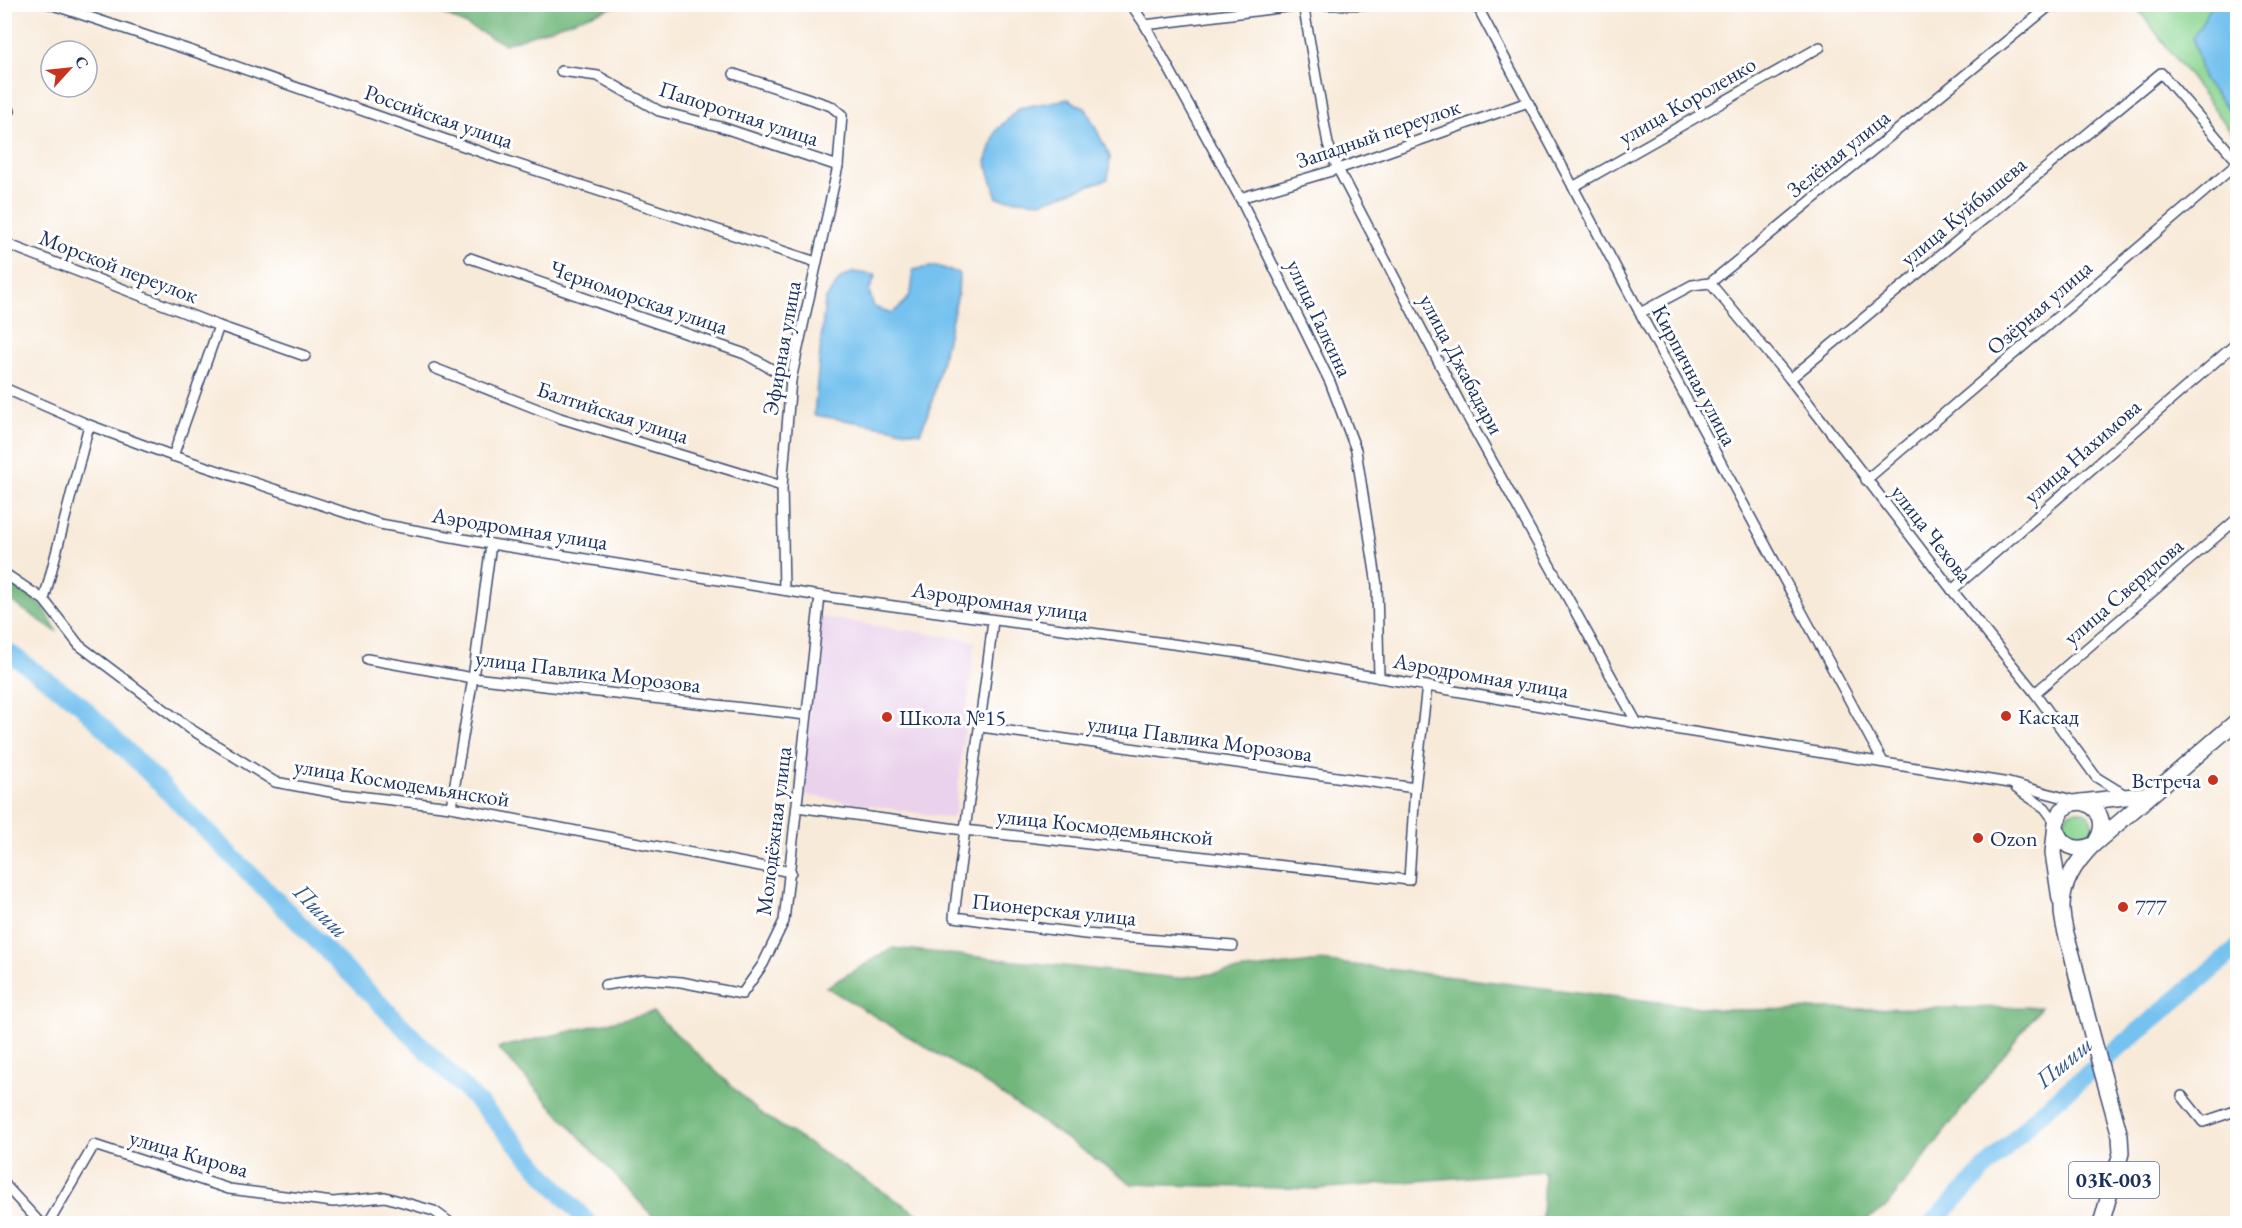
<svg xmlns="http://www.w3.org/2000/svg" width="2242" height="1228" font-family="'EB Garamond',serif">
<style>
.built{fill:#ead1ec}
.green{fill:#8cd692;stroke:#548278;stroke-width:1.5}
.forest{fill:#71b77c;stroke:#46736d;stroke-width:1.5}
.water{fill:#75c1ef;stroke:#4878a6;stroke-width:1.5}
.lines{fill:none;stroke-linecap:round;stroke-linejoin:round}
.river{stroke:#75c1ef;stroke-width:18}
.street-casing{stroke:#3c4b70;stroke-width:12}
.primary-casing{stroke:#3c4b70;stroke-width:18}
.street{stroke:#fff;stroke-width:9}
.primary{stroke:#fff;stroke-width:15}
.poi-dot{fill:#c8321e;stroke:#fff;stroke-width:2}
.labels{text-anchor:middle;stroke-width:6;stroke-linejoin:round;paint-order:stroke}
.shield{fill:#fff;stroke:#5f6d8e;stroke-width:1.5}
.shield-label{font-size:21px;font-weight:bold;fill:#1b2f5e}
.street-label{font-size:22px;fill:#1b2f5e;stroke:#fff}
.poi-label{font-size:22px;fill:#1b2f5e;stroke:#fff;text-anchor:start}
.water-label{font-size:24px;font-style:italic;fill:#365b8a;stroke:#fff}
</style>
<rect width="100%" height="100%" fill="#fff"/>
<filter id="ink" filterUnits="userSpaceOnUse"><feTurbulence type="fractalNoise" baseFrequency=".0167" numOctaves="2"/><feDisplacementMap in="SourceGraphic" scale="12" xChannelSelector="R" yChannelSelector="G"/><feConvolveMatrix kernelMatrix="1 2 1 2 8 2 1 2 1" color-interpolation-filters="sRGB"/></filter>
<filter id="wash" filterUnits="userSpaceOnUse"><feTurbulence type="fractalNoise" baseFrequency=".008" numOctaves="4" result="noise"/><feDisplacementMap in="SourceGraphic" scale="24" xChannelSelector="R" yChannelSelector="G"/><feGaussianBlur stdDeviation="1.35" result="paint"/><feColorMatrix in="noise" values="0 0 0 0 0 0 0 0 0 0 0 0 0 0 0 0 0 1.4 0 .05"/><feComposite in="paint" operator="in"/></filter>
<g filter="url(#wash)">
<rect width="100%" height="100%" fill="#f8ead9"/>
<!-- built -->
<polygon class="built" points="820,617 975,641 955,814 950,818 799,794"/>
<!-- green -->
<g class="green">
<polygon points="2135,5 2237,5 2237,139"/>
<circle cx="2078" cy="826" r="15"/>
</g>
<!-- forest -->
<g class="forest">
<polygon points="425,5 619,5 505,44"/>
<polygon points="4,579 43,606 57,632 5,597"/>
<polygon points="893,948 1177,978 1321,961 1724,1010 2041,1007 1886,1207 1862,1223 1529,1223 1542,1218 1544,1171 1316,1189 1132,1184 976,1077 826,987"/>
<polygon points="653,1012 759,1112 932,1223 659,1223 498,1048"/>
</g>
<!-- water -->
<g class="water">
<polygon points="2212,5 2237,5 2237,119 2204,81 2193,38"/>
<polygon points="1068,99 1086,109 1110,157 1108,179 1041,202 997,198 986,162 996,131 1019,108"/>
<path d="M 936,266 L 959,273 L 958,294 L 931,405 L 920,433 L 814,415 L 825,300 L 841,278 L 854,272 L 876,275 L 869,291 L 874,307 L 892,313 C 911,299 913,294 913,270 Z"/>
</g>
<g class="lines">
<!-- river -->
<g class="river">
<polyline points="4,649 80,704 484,1108 589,1224"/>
<polyline points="1931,1224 2037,1116 2238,948"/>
</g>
</g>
</g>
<g filter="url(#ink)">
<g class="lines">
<defs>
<g id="street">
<polyline points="50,4 198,53 498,158 816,262"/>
<polyline points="1131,4 1145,25 1240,198 1330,382 1356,450 1377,585 1379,678"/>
<polyline points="1303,4 1328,144 1338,169 1461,405 1637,723"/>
<polyline points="1476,4 1640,313 1883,762"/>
<polyline points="1145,25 1303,5 1418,4"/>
<polyline points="561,71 598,76 659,111 721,127 838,166"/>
<polyline points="734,74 831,106 842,115 838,166 791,380 782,486 784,590"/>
<polyline points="4,109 10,111"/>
<polyline points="1573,187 1820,47"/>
<polyline points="1240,198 1338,169 1528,102"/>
<polyline points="4,243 219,326 305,356"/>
<polyline points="470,258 745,354 791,380"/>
<polyline points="1710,283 1790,379 1952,590 2035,693 2096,777 2127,796"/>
<polyline points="1640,313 1692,285 1710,283 2052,4"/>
<polyline points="434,368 560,418 782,486"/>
<polyline points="1790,379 2161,73 2238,162"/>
<polyline points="4,388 89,425 173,456 380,524 491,544 820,596 1239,653 1637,723 2009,783 2076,801"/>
<polyline points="173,456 219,326"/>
<polyline points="1866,480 2238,163"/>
<polyline points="4,573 44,600 79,645 189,728 275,782 341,794 451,807 791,872"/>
<polyline points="1952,590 2238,342"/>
<polyline points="44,600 89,425"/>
<path d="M 993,620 C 982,719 965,818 954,917 L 1085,934 L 1233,946"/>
<polyline points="367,659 473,678 806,715"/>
<polyline points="2035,693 2238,518"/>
<polyline points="981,727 1415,788"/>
<polyline points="2016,788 2045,808 2056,823"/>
<polyline points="451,807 473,678 491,544"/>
<polyline points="797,807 964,830 1409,880 1415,788 1427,686"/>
<polyline points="605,985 643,979 681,982 742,994 763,964 784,921 820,596"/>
<polyline points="2182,1096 2203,1122 2238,1110"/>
<polyline points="4,1182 6,1186 41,1224"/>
<polyline points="48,1224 94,1145 229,1189 333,1202 385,1197 434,1211 452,1224"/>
</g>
<g id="primary">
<path d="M 2081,802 C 2100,806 2107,824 2097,840"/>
<path d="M 2056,826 C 2058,845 2076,853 2093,845"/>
<polyline points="2060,899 2053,853 2056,823 2062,810 2073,803 2151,794"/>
<path d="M 2101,1224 L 2121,1153 L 2120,1136 C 2104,1077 2086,1018 2073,958 C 2069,943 2062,925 2062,909 C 2061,883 2076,862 2093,845 L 2238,720"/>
</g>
</defs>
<!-- street casing -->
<use href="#street" class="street-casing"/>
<!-- primary casing -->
<use href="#primary" class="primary-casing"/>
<!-- street -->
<use href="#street" class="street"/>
<!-- primary -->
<use href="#primary" class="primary"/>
</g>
</g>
<!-- markers -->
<g class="poi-dot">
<circle cx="2006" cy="716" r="6"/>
<circle cx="887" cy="717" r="6"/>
<circle cx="2213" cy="780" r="6"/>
<circle cx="1978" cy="838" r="6"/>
<circle cx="2123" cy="907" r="6"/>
</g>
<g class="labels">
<!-- shield labels -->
<rect class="shield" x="2069" y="1162" width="90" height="36" rx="4.5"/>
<g class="shield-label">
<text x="2114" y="1187">03К-003</text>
</g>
<!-- street labels -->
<g class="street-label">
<text transform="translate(1687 100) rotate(-30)" y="8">улица Короленко</text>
<text transform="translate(739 113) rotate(18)" y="8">Папоротная улица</text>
<text transform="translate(439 116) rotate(19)" y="8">Российская улица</text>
<text transform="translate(1378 133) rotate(-19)" y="8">Западный переулок</text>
<text transform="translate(1838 153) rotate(-39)" y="8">Зелёная улица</text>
<text transform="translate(1963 211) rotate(-40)" y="8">улица Куйбышева</text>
<text transform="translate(119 266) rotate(21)" y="8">Морской переулок</text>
<text transform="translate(639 297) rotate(19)" y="8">Черноморская улица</text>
<text transform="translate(2039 307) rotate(-41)" y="8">Озёрная улица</text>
<text transform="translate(1320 318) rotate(65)" y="8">улица Галкина</text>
<text transform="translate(781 348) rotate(-80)" y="8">Эфирная улица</text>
<text transform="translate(1462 364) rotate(62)" y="8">улица Джабадари</text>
<text transform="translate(1695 375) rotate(62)" y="8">Кирпичная улица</text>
<text transform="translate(613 412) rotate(18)" y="8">Балтийская улица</text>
<text transform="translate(2082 451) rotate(-41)" y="8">улица Нахимова</text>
<text transform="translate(520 528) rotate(9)" y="8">Аэродромная улица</text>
<text transform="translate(1932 533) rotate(52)" y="8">улица Чехова</text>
<text transform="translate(2123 591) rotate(-41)" y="8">улица Свердлова</text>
<text transform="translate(1000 601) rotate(8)" y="8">Аэродромная улица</text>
<text transform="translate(588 671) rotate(7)" y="8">улица Павлика Морозова</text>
<text transform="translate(1481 675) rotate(10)" y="8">Аэродромная улица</text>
<text transform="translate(1200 738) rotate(8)" y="8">улица Павлика Морозова</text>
<text transform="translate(402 782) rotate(9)" y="8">улица Космодемьянской</text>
<text transform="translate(1105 826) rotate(6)" y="8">улица Космодемьянской</text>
<text transform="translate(773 831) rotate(-83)" y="8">Молодёжная улица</text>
<text transform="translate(1054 909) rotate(6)" y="8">Пионерская улица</text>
<text transform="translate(189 1153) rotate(16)" y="8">улица Кирова</text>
</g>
<!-- poi labels -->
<g class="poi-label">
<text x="2018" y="724">Каскад</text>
<text x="899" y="725">Школа №15</text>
<text x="2201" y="788" text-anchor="end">Встреча</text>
<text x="1990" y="846">Ozon</text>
<text x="2135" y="915">777</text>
</g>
<!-- water labels -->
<g class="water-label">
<text transform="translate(321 911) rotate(45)" y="8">Пшиш</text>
<text transform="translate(2064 1062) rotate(-40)" y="8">Пшиш</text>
</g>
</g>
<!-- margin -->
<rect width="2242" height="1228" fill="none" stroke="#fff" stroke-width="24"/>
<!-- north arrow -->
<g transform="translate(69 69) rotate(63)"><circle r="28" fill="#ffffff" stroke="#a4acbf" stroke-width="1.5"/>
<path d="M0-4.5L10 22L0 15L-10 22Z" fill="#c8321e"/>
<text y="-9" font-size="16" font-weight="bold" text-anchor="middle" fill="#1b2f5e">С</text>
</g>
</svg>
